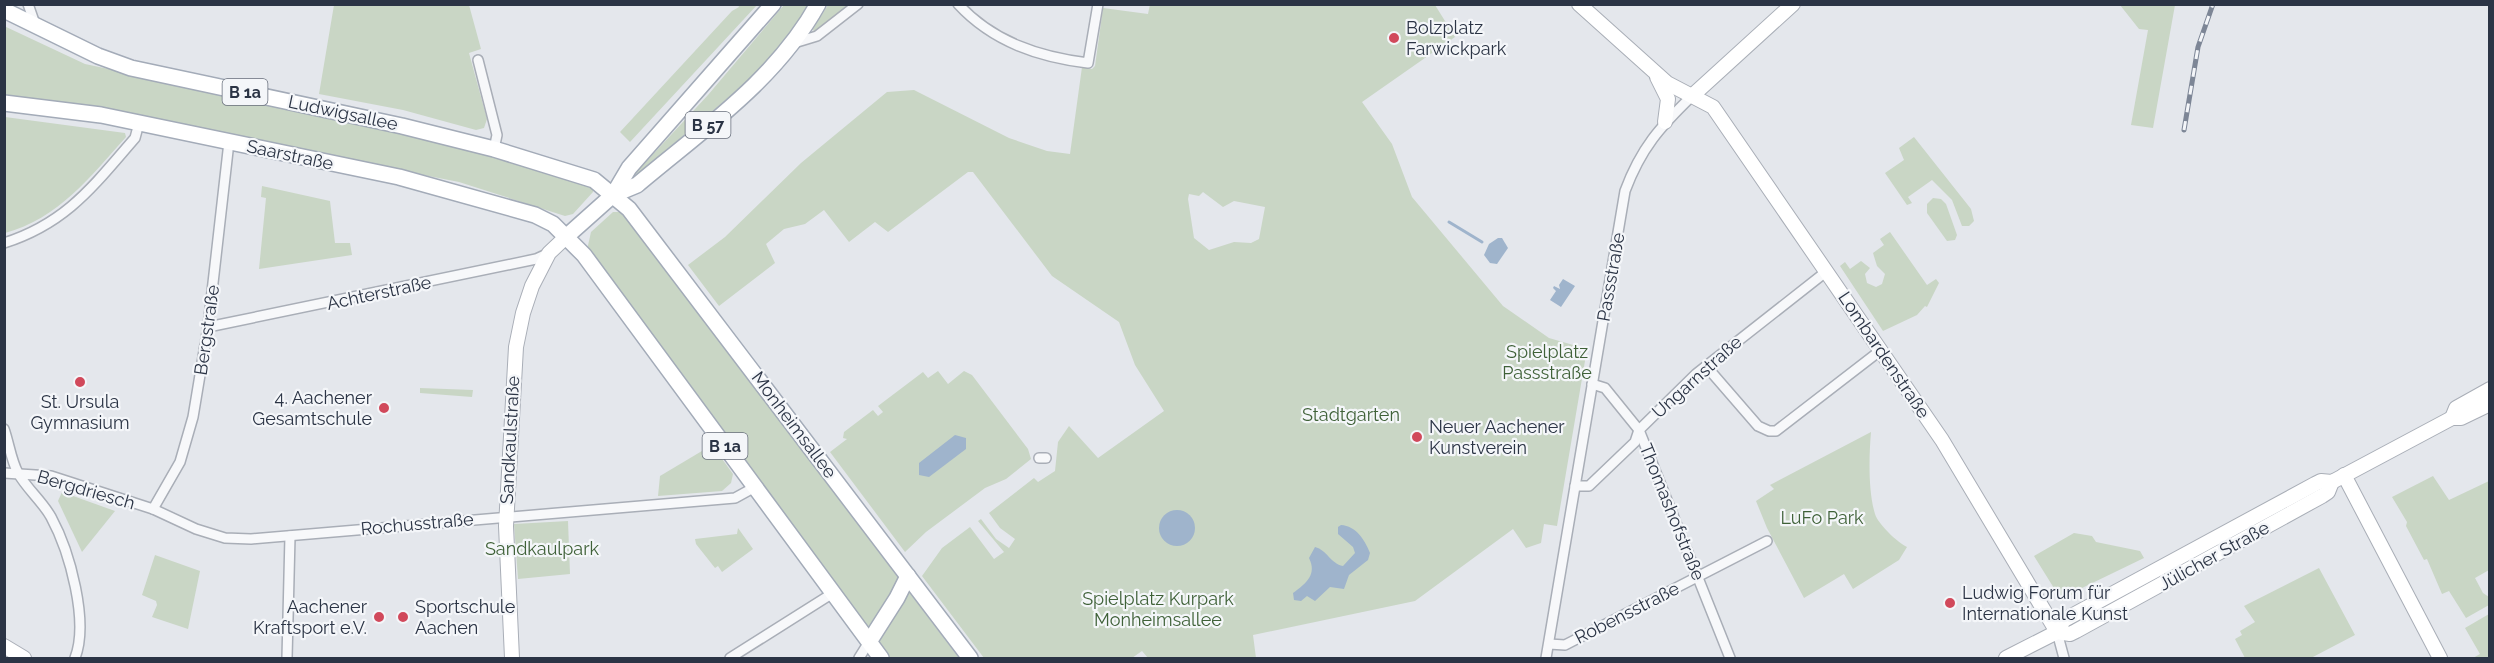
<svg xmlns="http://www.w3.org/2000/svg" width="2494" height="663" font-family="Raleway,sans-serif">
<style>
.green{fill:#c9d6c5;fill-rule:evenodd}
.water{fill:#9fb4cc}
.lines{fill:none;stroke-linecap:round;stroke-linejoin:round}
.stream{stroke:#9fb4cc;stroke-width:3}
.street-casing{stroke:#a9aeb7;stroke-width:12}
.secondary-casing{stroke:#a9aeb7;stroke-width:16}
.primary-casing{stroke:#a3abb8;stroke-width:18}
.street{stroke:#f7f8fa;stroke-width:9}
.secondary{stroke:#fff;stroke-width:14}
.primary{stroke:#fff;stroke-width:15}
.rail-casing{stroke:#7d8696;stroke-width:5}
.rail{stroke:#f4f6f9;stroke-width:3;stroke-dasharray:9;stroke-linecap:butt}
.poi-dot{fill:#d1495b;stroke:#f4f6f9;stroke-width:2}
.labels{text-anchor:middle;stroke-width:4.5;stroke-linejoin:round;paint-order:stroke}
.shield{fill:#f4f6f9;stroke:#676e7b;stroke-width:1.5}
.shield-label{font-size:16px;font-weight:bold;fill:#2b3445}
.poi-label{font-size:18px;fill:#2b3445;stroke:#f4f6f9;text-anchor:start}
.street-label{font-size:18px;fill:#2b3445;stroke:#f4f6f9}
.park-label{font-size:18px;fill:#3f6138;stroke:#f4f6f9}
</style>
<rect width="100%" height="100%" fill="#e4e7ec"/>
<!-- green -->
<g class="green">
<path d="M 1150,4 L 1435,5 L 1455,37 L 1362,102 L 1392,144 L 1412,197 L 1503,306 L 1549,338 L 1587,349 L 1557,526 L 1544,524 L 1541,543 L 1526,548 L 1513,529 L 1415,601 L 1253,635 L 1256,658 L 1148,658 L 1142,651 L 1132,658 L 984,658 L 922,576 L 942,548 L 970,527 L 994,559 L 1004,552 L 978,521 L 981,519 L 996,539 L 1009,548 L 1015,539 L 1000,528 L 989,513 L 1034,478 L 1038,482 L 1055,471 L 1058,442 L 1069,426 L 1098,458 L 1164,411 L 1135,365 L 1119,322 L 1052,276 L 973,172 L 968,172 L 888,232 L 875,222 L 849,242 L 824,210 L 805,224 L 784,229 L 766,244 L 775,263 L 719,306 L 688,265 L 725,237 L 801,163 L 887,92 L 914,90 L 1009,138 L 1047,151 L 1070,154 L 1082,67 L 1092,69 L 1095,66 L 1103,8 L 1148,14 ZM 1203,192 L 1223,207 L 1234,201 L 1265,207 L 1259,239 L 1251,243 L 1234,242 L 1209,250 L 1194,238 L 1188,199 L 1189,194 L 1199,196 Z"/>
<polygon points="334,5 469,5 481,49 469,53 487,119 484,128 476,130 403,110 319,94"/>
<polygon points="738,5 757,5 630,142 620,132 732,11 739,7"/>
<polygon points="784,5 810,5 780,49 738,93 735,92 665,151 664,154 633,182 630,179 708,95"/>
<polygon points="828,5 852,5 814,32 813,29"/>
<polygon points="2120,5 2175,5 2153,128 2131,125 2148,30 2139,29"/>
<polygon points="4,26 85,64 441,139 593,187 593,192 573,214 565,216 459,182 61,104 5,97"/>
<path d="M 5,117 L 125,133 L 126,137 C 90,177 58,219 5,233 Z"/>
<polygon points="1914,137 1971,209 1974,221 1969,226 1962,226 1952,200 1932,180 1908,197 1912,203 1907,205 1885,173 1904,160 1899,148"/>
<polygon points="262,186 330,201 335,243 350,243 352,255 259,269 266,198 261,197"/>
<polygon points="1933,198 1941,199 1946,204 1957,235 1955,240 1947,241 1927,213 1927,204"/>
<polygon points="613,212 622,212 959,658 886,658 587,250 591,232"/>
<polygon points="1890,232 1927,285 1936,279 1939,283 1927,307 1925,306 1917,315 1883,331 1840,266 1845,262 1850,269 1861,261 1870,268 1865,274 1867,283 1876,287 1882,284 1885,274 1877,266 1873,253 1884,245 1880,239"/>
<polygon points="938,371 948,384 964,371 972,375 1028,449 1031,459 1006,479 985,488 926,532 905,552 830,452 847,439 843,438 844,432 873,410 878,416 883,412 878,406 923,372 928,378"/>
<polygon points="420,388 473,390 472,397 420,393"/>
<path d="M 1871,432 C 1869,456 1868,491 1875,514 C 1878,524 1898,543 1907,547 L 1899,560 L 1853,589 L 1844,574 L 1804,598 L 1767,528 L 1756,501 L 1774,489 L 1770,485 Z"/>
<polygon points="712,445 733,474 731,483 722,491 658,496 660,476"/>
<polygon points="2433,476 2449,500 2489,481 2489,570 2475,578 2483,593 2489,597 2489,605 2466,618 2449,591 2442,594 2427,559 2424,560 2406,526 2407,522 2392,497"/>
<polygon points="62,492 115,511 82,552 58,501"/>
<polygon points="568,521 570,574 518,579 514,524"/>
<polygon points="738,528 753,549 722,572 718,566 715,568 696,544 695,539 737,534"/>
<polygon points="2074,533 2092,536 2096,542 2140,551 2144,558 2082,588 2062,601 2034,556"/>
<polygon points="155,555 200,571 188,629 152,617 157,605 156,601 142,595"/>
<polygon points="2319,568 2355,635 2311,658 2245,658 2235,639 2242,635 2240,631 2255,622 2244,606"/>
<polygon points="2489,614 2489,658 2473,658 2480,654 2465,628"/>
</g>
<!-- water -->
<g class="water">
<polygon points="1498,238 1502,238 1508,248 1497,264 1490,263 1484,255 1489,244"/>
<polygon points="1563,279 1575,286 1561,307 1550,300 1556,291 1553,288 1554,286 1560,289 1559,285"/>
<polygon points="955,435 966,438 966,449 929,477 919,475 919,463"/>
<circle cx="1177" cy="528" r="18"/>
<path d="M 1341,525 C 1356,526 1365,540 1370,553 L 1368,560 L 1349,575 L 1344,589 L 1330,587 L 1315,601 L 1307,596 L 1301,601 L 1294,600 L 1293,593 C 1307,583 1317,574 1309,558 L 1315,547 C 1327,550 1331,564 1343,566 L 1355,553 L 1353,547 L 1338,534 L 1338,527 Z"/>
</g>
<g class="lines">
<!-- stream -->
<polyline class="stream" points="1449,222 1482,242"/>
<defs>
<g id="street">
<polyline points="28,4 35,24"/>
<path d="M 958,4 C 993,42 1039,57 1088,63 L 1098,4"/>
<polyline points="794,43 817,36 858,4"/>
<polyline points="478,60 497,135 494,149"/>
<path d="M 4,243 C 67,223 94,185 135,138 L 139,123"/>
<polyline points="208,327 536,259 549,253"/>
<polyline points="1706,366 1758,426 1769,431 1776,431 1881,350"/>
<polyline points="1592,384 1605,388 1639,430 1730,658"/>
<path d="M 4,429 C 9,443 11,460 18,473 C 27,489 42,501 51,517 C 70,552 89,622 75,658"/>
<polyline points="1039,458 1046,458"/>
<polyline points="4,473 51,476 153,509 196,529 225,538 251,539 735,498 755,487"/>
<polyline points="1575,486 1589,486 1635,442 1639,430 1696,374 1827,271"/>
<polyline points="153,509 180,462 193,417 208,327 229,142"/>
<polyline points="2057,632 2064,658"/>
<polyline points="1549,644 1565,645 1767,541"/>
<polyline points="287,658 290,536"/>
<polyline points="730,658 833,593"/>
<polyline points="859,658 869,642"/>
<path d="M 1546,658 L 1625,191 C 1641,148 1660,127 1692,96"/>
</g>
<g id="secondary">
<polyline points="1579,4 1667,83 1713,107 1942,440 2057,632"/>
<polyline points="1657,77 1668,99 1665,122"/>
<polyline points="1692,96 1793,4"/>
<polyline points="2452,418 2456,408 2490,389"/>
<polyline points="2344,475 2440,658"/>
<polyline points="2057,632 2070,634 2076,631 2322,496 2328,492 2332,482"/>
<polyline points="4,646 24,658"/>
<polyline points="512,658 506,526 516,347 523,313 532,286 549,253 567,236"/>
<polyline points="2006,658 2057,632 2064,620 2315,484 2321,481 2332,482 2452,418 2461,418 2490,404"/>
</g>
<g id="primary">
<polyline points="4,10 98,56 131,68 402,126 494,149 594,180 629,209 970,658"/>
<polyline points="4,103 101,115 399,177 535,215 553,224 584,255 881,658"/>
<path d="M 613,195 L 637,185 C 702,130 776,80 818,4"/>
<polyline points="567,236 613,195 629,168 773,4"/>
<polyline points="869,642 897,598 908,576"/>
</g>
</defs>
<!-- street casing -->
<use href="#street" class="street-casing"/>
<!-- secondary casing -->
<use href="#secondary" class="secondary-casing"/>
<!-- primary casing -->
<use href="#primary" class="primary-casing"/>
<!-- street -->
<use href="#street" class="street"/>
<!-- secondary -->
<use href="#secondary" class="secondary"/>
<!-- primary -->
<use href="#primary" class="primary"/>
<defs>
<polyline id="rail" points="2184,130 2198,47 2213,4"/>
</defs>
<!-- rail casing -->
<use href="#rail" class="rail-casing"/>
<!-- rail -->
<use href="#rail" class="rail"/>
</g>
<!-- markers -->
<g class="poi-dot">
<circle cx="1394" cy="38" r="6"/>
<circle cx="80" cy="382" r="6"/>
<circle cx="384" cy="408" r="6"/>
<circle cx="1417" cy="437" r="6"/>
<circle cx="1950" cy="603" r="6"/>
<circle cx="379" cy="617" r="6"/>
<circle cx="403" cy="617" r="6"/>
</g>
<g class="labels">
<!-- shield labels -->
<g class="shield">
<rect x="222.5" y="79" width="45" height="26" rx="4.5"/>
<rect x="685.5" y="112" width="45" height="26" rx="4.5"/>
<rect x="702.5" y="433" width="45" height="26" rx="4.5"/>
</g>
<g class="shield-label">
<text x="245" y="98">B 1a</text>
<text x="708" y="131">B 57</text>
<text x="725" y="452">B 1a</text>
</g>
<!-- poi labels -->
<g class="poi-label">
<text x="1406" y="34">Bolzplatz<tspan x="1406" dy="21">Farwickpark</tspan></text>
<text x="372" y="404" text-anchor="end">4. Aachener<tspan x="372" dy="21">Gesamtschule</tspan></text>
<text x="80" y="408" text-anchor="middle">St. Ursula<tspan x="80" dy="21">Gymnasium</tspan></text>
<text x="1429" y="433">Neuer Aachener<tspan x="1429" dy="21">Kunstverein</tspan></text>
<text x="1962" y="599">Ludwig Forum für<tspan x="1962" dy="21">Internationale Kunst</tspan></text>
<text x="367" y="613" text-anchor="end">Aachener<tspan x="367" dy="21">Kraftsport e.V.</tspan></text>
<text x="415" y="613">Sportschule<tspan x="415" dy="21">Aachen</tspan></text>
</g>
<!-- street labels -->
<g class="street-label">
<text transform="translate(343 113) rotate(12)" y="6">Ludwigsallee</text>
<text transform="translate(290 155) rotate(12)" y="6">Saarstraße</text>
<text transform="translate(1611 277) rotate(-80)" y="6">Passstraße</text>
<text transform="translate(379 293) rotate(-12)" y="6">Achterstraße</text>
<text transform="translate(207 330) rotate(-82)" y="6">Bergstraße</text>
<text transform="translate(1884 355) rotate(56)" y="6">Lombardenstraße</text>
<text transform="translate(1697 377) rotate(-42)" y="6">Ungarnstraße</text>
<text transform="translate(794 425) rotate(53)" y="6">Monheimsallee</text>
<text transform="translate(510 440) rotate(-87)" y="6">Sandkaulstraße</text>
<text transform="translate(86 490) rotate(16)" y="6">Bergdriesch</text>
<text transform="translate(1672 512) rotate(68)" y="6">Thomashofstraße</text>
<text transform="translate(417 524) rotate(-5)" y="6">Rochusstraße</text>
<text transform="translate(2214 556) rotate(-29)" y="6">Jülicher Straße</text>
<text transform="translate(1627 613) rotate(-27)" y="6">Robensstraße</text>
</g>
<!-- park labels -->
<g class="park-label">
<text x="1547" y="358">Spielplatz<tspan x="1547" dy="21">Passstraße</tspan></text>
<text x="1351" y="421">Stadtgarten</text>
<text x="1822" y="524">LuFo Park</text>
<text x="542" y="555">Sandkaulpark</text>
<text x="1158" y="605">Spielplatz Kurpark<tspan x="1158" dy="21">Monheimsallee</tspan></text>
</g>
</g>
<!-- border -->
<rect width="2494" height="663" fill="none" stroke="#2b3445" stroke-width="12"/>
</svg>
